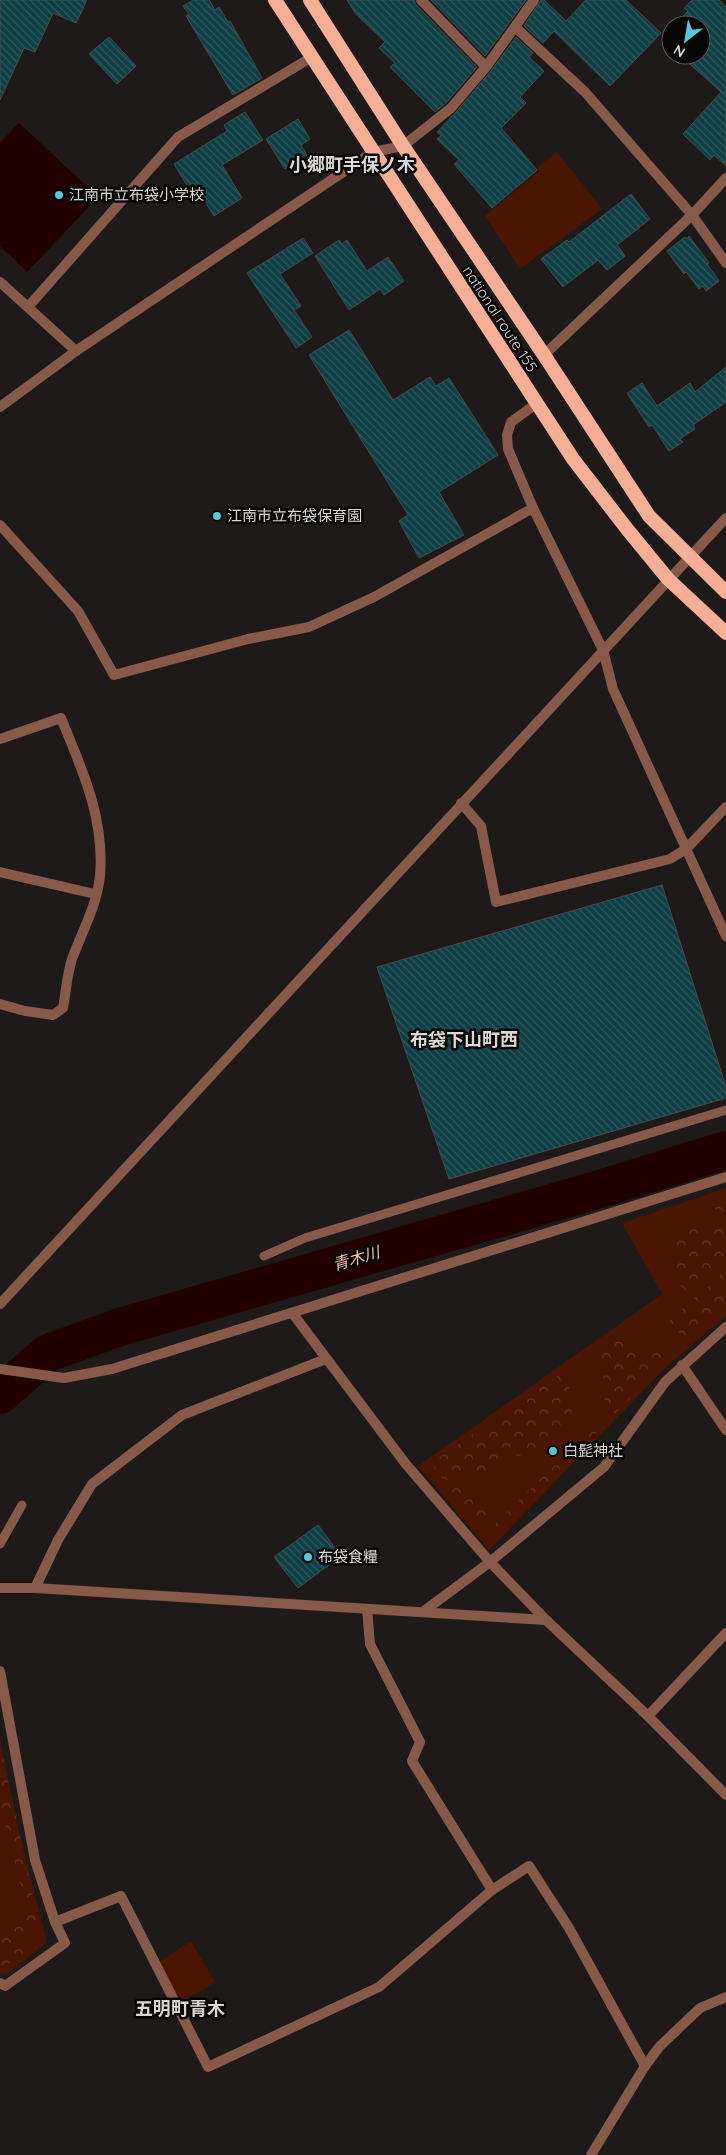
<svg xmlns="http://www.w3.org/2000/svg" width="726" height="2155" font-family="Quicksand,'Noto Sans JP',sans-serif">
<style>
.green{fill:#4a1602}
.forest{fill:url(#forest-crowns)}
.water{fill:#200}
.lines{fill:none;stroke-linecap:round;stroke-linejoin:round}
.river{stroke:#200;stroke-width:38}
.building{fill:url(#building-back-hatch);stroke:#484b4b}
.service{stroke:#875949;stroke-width:9}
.minor{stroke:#875949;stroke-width:10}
.tertiary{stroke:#875949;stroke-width:10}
.trunk{stroke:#f6ae95;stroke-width:14}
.poi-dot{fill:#53cadc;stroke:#070605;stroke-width:2}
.labels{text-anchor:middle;stroke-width:5;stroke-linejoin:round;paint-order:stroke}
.poi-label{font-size:15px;fill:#dad8d7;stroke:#070605;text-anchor:start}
.street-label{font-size:15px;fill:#dad8d7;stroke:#070605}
.water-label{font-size:16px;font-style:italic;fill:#f6bfab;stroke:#070605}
.quarter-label{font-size:18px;font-weight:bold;fill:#dad8d7;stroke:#070605}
</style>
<defs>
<pattern id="forest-crowns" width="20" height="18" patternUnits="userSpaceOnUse" patternTransform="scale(1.25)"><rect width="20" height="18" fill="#4a1602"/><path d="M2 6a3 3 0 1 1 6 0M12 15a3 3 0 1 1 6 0" fill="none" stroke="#643726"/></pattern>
<pattern id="building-back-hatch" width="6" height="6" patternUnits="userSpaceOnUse" patternTransform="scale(1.25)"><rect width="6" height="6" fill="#0d3f45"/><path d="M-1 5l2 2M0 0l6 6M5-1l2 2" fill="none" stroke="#305a5f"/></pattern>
</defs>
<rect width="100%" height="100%" fill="#1d1a19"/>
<!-- green -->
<g class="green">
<polygon points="557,152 602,209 520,269 485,216 539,171 537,167"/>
<polygon points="726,1188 726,1316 665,1368 489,1550 418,1466 662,1294 622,1223"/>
<polygon points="0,1742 9,1793 47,1942 7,1974 0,1974"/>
<polygon points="191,1941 215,1982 182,2002 157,1963"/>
</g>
<!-- forest -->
<g class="forest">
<polygon points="726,1194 726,1213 714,1209 715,1197"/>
<polygon points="688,1225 726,1228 726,1257 683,1297 671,1238"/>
<polygon points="726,1270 726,1310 688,1344 669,1321"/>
<polygon points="619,1333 639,1351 662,1344 668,1359 614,1415 606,1420 601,1345"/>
<polygon points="568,1369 572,1415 535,1454 514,1456 480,1475 459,1474 444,1482 431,1463"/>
<polygon points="597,1423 602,1428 494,1535 489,1530"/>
<polygon points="463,1481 482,1500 489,1519 482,1528 450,1490"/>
<polygon points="0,1741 38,1921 20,1935 26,1954 3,1967 0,1966 0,1924 6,1923 26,1906 0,1805"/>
</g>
<!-- water -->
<polygon class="water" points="19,123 98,197 27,272 0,246 0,143"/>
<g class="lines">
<!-- river -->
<polyline class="river" points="0,1395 48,1353 120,1327 600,1189 726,1150"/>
</g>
<!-- building -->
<g class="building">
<polygon points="0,0 87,0 76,23 53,13 35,52 24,48 0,100"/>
<polygon points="193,0 209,0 215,10 219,7 228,22 230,21 262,78 233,95 186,16 189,14 183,6"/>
<polygon points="347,0 414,0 416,5 477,67 446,103 435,112 390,67 395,63 379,48 385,42 355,13"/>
<polygon points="431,0 526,0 485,56"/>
<polygon points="541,0 544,0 566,21 586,0 626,0 661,33 610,86 554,31 543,43 524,26"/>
<polygon points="692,0 719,0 726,7 726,166 714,155 710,160 683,134 721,92 680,55 701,55 701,25 675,25 688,11 684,8"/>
<polygon points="671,30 671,47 662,39"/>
<polygon points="109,37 136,66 117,84 89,54"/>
<polygon points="516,37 533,53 529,57 544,71 520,97 526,103 501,128 537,170 492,208 454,164 459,160 437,139 441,136 437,132 456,112 491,71"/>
<polygon points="245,112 263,140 222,165 242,198 214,216 193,183 188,187 174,164 227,131 224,125"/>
<polygon points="298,119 310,139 301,145 307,155 285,169 266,139"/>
<polygon points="631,194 650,219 617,245 625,256 607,270 598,260 563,287 541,259 567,240 569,242"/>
<polygon points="689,236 709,263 707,264 719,281 706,291 703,286 699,289 686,272 684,274 667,251 685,237 687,239"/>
<polygon points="303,238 313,253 280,274 301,306 294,310 312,337 296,348 247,273"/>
<polygon points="339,240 342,244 347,240 367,271 388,257 404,281 384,295 380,289 349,310 315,256"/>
<polygon points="349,330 393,400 430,377 436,386 449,378 498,455 439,492 464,535 419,558 399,521 408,515 309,355"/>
<polygon points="726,367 726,402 693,425 695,429 680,439 683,442 669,451 652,425 649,427 627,393 642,383 657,406 690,383 695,392"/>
<polygon points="662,885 726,1087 726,1098 449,1179 377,967"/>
<polygon points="318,1525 341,1556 298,1588 274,1557"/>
</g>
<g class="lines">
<!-- service -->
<g class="service">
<polyline points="264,1256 305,1238 726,1110"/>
<polyline points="0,1544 22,1505"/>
</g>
<!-- minor -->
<g class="minor">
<polyline points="421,0 486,67"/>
<polyline points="515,27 585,92 692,215 726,263"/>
<polyline points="403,146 451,108 486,67 534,0"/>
<polyline points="0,282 76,351"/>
<polyline points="28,307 178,137 312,57"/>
<polyline points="544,355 692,215 726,178"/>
<polyline points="536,404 511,422 507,435 508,449 533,508 603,650 613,689 726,936"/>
<polyline points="0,525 78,611 114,675 248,639 309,627 374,597 533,508"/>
<path d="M 0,739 L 61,718 C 82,769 105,819 100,876 C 97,905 82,932 72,959 C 67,974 66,992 63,1008 L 53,1015 L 25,1011 L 0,1004"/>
<polyline points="461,803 481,826 496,902 670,859 686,849 726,807"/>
<polyline points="0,872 95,894"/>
<polyline points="682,1365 726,1430"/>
<polyline points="0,1588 35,1588 546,1620"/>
<polyline points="35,1588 58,1540 92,1484 182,1415 326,1359"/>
<polyline points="367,1609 370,1644 420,1742 412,1761 492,1890"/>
<polyline points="424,1611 490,1562 604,1467 665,1382 726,1327"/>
<polyline points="0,1671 35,1860 55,1922 65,1943 5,1986 0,1983"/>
<polyline points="648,1716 726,1633"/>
<polyline points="55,1922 121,1896 208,2067 379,1987 492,1890 529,1866 569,1928 645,2066"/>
<polyline points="591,2155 645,2066 660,2046 700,2008 726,1997"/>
</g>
<!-- tertiary -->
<g class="tertiary">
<polyline points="0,407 76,351 373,152 403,146"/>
<polyline points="0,1304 726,518"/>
<polyline points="293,1314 405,1463 490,1562 546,1620 648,1716 726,1795"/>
<polyline points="0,1369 64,1378 112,1369 726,1177"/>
</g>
<!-- trunk -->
<g class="trunk">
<polyline points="275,0 573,459 627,529 668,579 726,633"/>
<polyline points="310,0 403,146 544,355 649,516 726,592"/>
</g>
</g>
<!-- markers -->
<g class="poi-dot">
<circle cx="59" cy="195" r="5"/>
<circle cx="217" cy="516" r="5"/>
<circle cx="553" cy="1451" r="5"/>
<circle cx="308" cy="1557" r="5"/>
</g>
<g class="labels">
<!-- poi labels -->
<g class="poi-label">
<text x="69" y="200">江南市立布袋小学校</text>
<text x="227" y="521">江南市立布袋保育園</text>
<text x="563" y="1456">白髭神社</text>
<text x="318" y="1562">布袋食糧</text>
</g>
<!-- street labels -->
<g class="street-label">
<text transform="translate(500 319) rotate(57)" y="5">national route 155</text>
</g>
<!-- water labels -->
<g class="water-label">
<text transform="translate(356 1258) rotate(-16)" y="6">青木川</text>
</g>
<!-- quarter labels -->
<g class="quarter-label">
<text x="352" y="171">小郷町手保ノ木</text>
<text x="464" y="1046">布袋下山町西</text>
<text x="180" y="2015">五明町青木</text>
</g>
</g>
<!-- north arrow -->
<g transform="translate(686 40) rotate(211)"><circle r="24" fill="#070605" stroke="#5b5a59"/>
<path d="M0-4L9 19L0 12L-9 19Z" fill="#53cadc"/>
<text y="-8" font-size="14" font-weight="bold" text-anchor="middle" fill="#dad8d7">N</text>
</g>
</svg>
